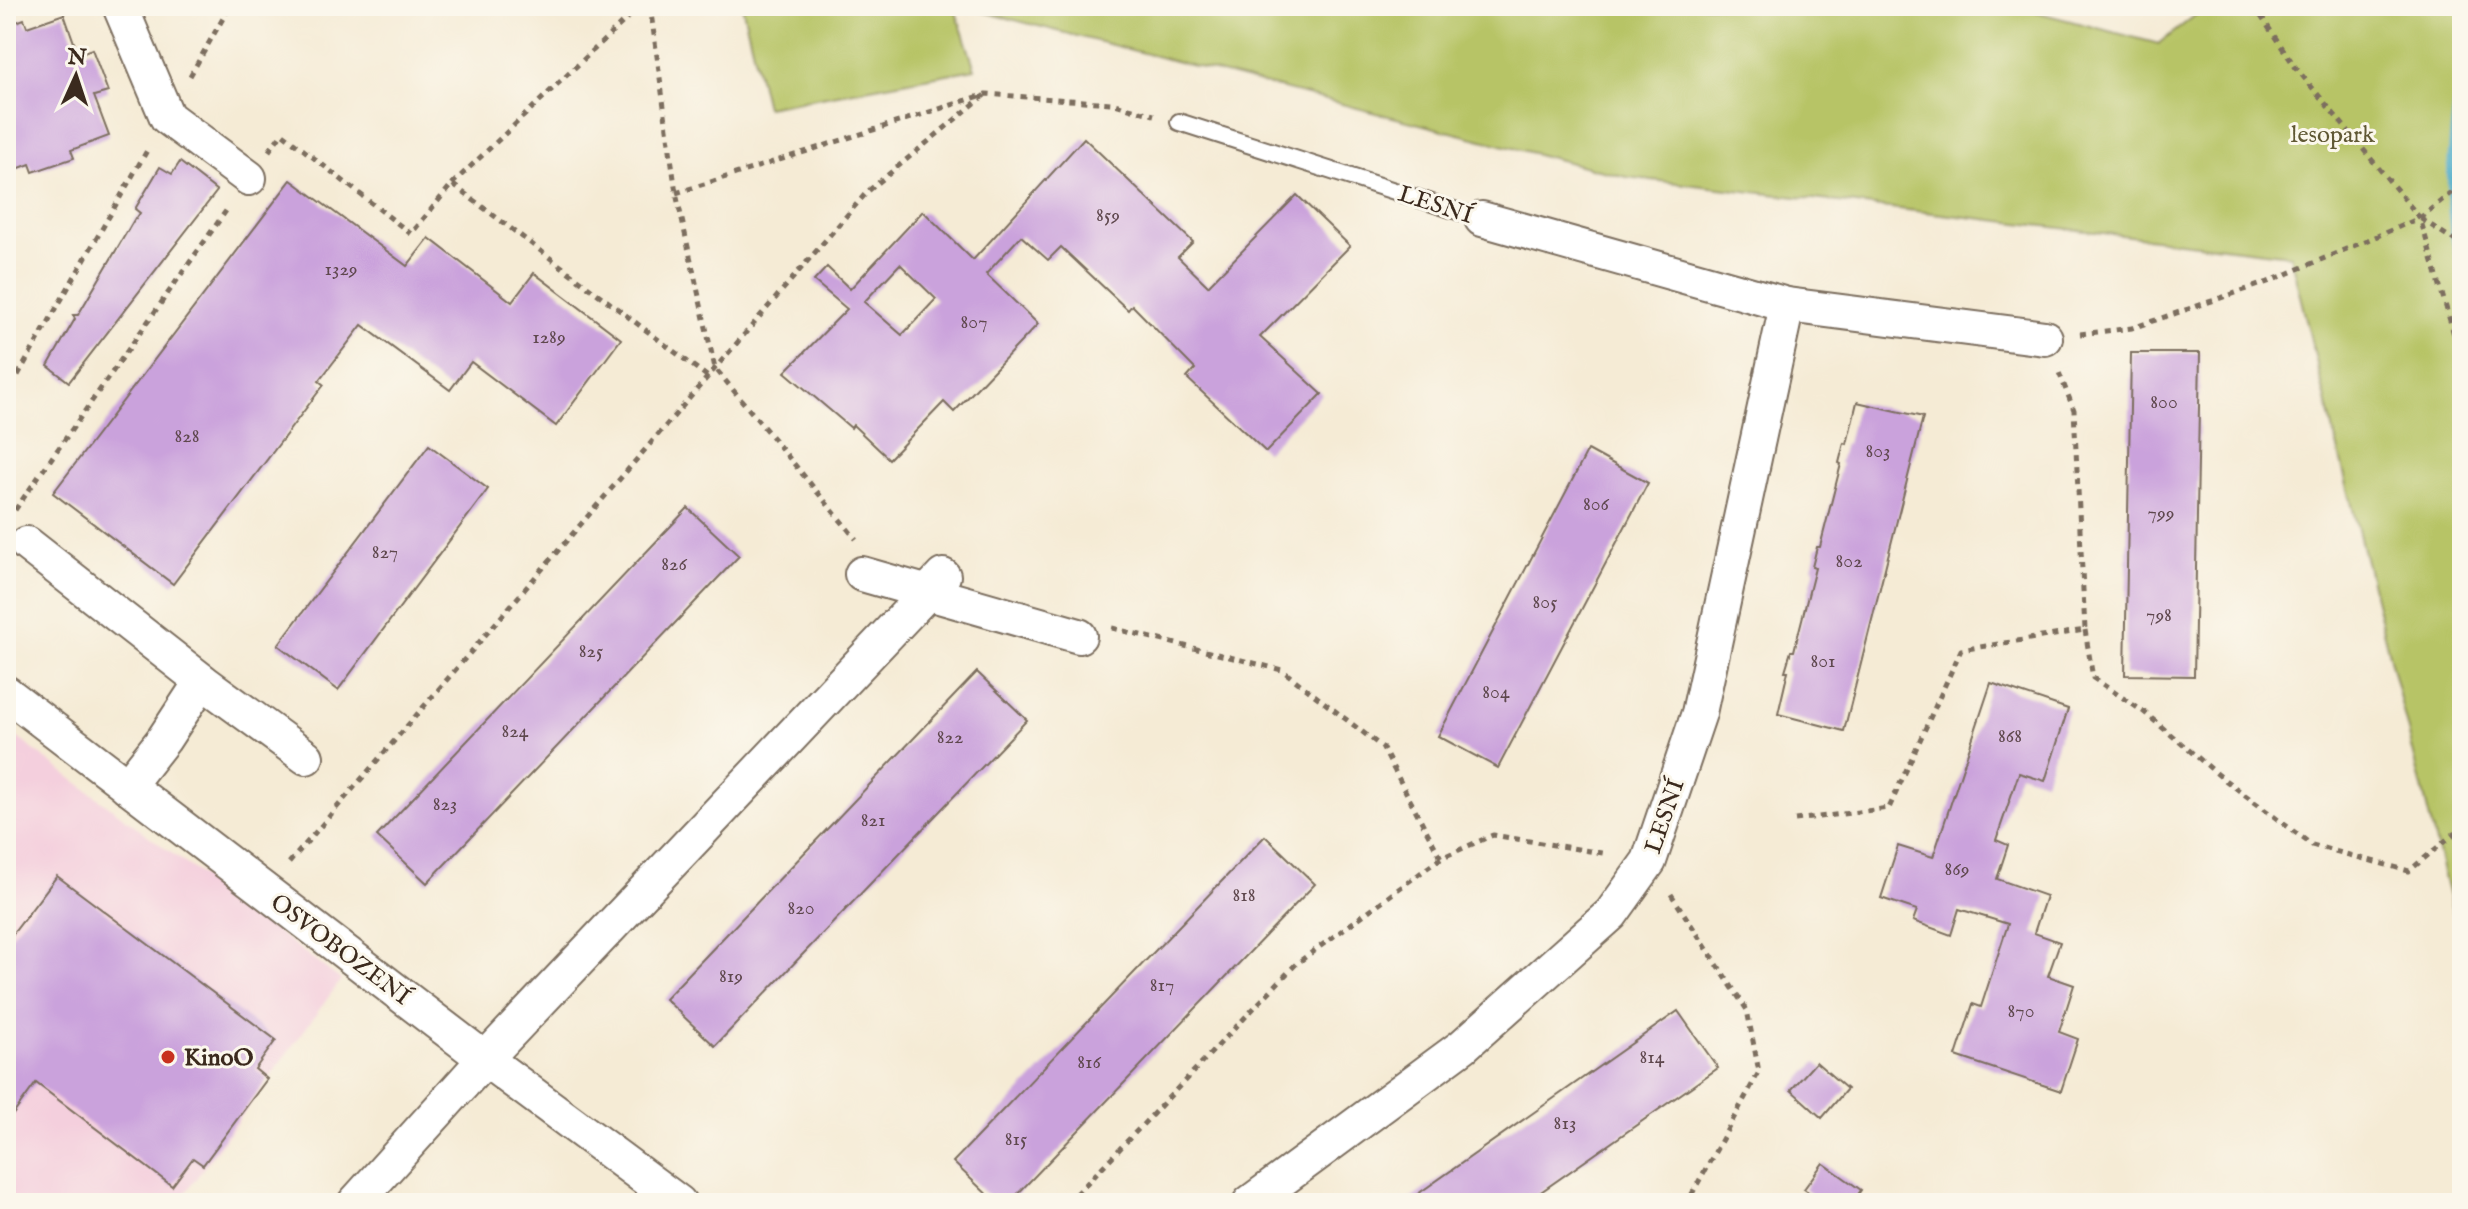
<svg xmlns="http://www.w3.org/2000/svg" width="2468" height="1209" font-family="'IM FELL English',serif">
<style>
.built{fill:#f4cfdd}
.green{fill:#b7c466;stroke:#797742;stroke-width:2}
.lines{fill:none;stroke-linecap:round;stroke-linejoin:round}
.stream{stroke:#48aac8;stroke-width:12}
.building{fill:#caa2dc;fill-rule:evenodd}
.service-casing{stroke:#7c6e5e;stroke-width:20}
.minor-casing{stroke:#7c6e5e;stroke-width:38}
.path{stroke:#7c6e5e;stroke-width:5;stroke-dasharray:6 6;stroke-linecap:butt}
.service{stroke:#fff;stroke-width:16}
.minor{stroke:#fff;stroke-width:34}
.poi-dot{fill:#c8321e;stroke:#fbf7ec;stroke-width:3}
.labels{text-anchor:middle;stroke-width:6;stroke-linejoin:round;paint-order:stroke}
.number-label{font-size:20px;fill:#5f484e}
.park-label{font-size:24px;fill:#605834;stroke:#fbf7ec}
.street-label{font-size:24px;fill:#3b2a1e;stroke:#fbf7ec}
.poi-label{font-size:24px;font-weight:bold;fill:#3b2a1e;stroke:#fbf7ec;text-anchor:start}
</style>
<rect width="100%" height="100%" fill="#fbf7ec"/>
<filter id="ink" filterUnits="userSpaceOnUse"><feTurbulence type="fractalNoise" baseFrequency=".0125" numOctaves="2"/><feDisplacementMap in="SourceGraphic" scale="16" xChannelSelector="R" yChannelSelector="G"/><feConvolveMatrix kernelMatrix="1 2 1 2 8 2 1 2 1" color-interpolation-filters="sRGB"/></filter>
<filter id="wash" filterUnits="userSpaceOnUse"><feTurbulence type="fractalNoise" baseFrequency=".006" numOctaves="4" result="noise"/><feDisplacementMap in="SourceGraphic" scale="32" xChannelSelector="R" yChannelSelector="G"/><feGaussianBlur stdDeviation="1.8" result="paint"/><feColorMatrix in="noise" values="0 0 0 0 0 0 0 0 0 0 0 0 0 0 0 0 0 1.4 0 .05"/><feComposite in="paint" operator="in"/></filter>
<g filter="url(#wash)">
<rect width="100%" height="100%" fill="#f5ebd5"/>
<!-- built -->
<polygon class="built" points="6,729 341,980 178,1203 6,1203"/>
<!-- green -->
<g class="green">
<polygon points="742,6 954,6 975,69 766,107"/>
<polygon points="969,6 2013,6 2159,44 2207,6 2462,6 2462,949 2290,255 1626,177 968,8"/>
</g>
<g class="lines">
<!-- stream -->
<path class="stream" d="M 2462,86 C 2453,138 2447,210 2462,262"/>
</g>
<g id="blocks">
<!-- building -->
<g class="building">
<polygon points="64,14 78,54 92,49 108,92 94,96 109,136 71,150 74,158 33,172 30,164 6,173 6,26 24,19 27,27"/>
<path d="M 1084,138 L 1193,242 L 1178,257 L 1208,286 L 1297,195 L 1350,246 L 1260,337 L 1322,394 L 1266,452 L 1187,378 L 1195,369 L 1132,305 L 1128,310 L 1061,247 L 1048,260 L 1021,236 L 986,274 L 1038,324 L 954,412 L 944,402 L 889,459 L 853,425 L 851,428 L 785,372 L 847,309 L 814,281 L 827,267 L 850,289 L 923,211 L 973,260 ZM 900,264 L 936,299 L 902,335 L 864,302 Z"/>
<polygon points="180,162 217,191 69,382 48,366 75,319 73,315 78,315 135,218 136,219 140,213 135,209 160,167 172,174"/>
<polygon points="291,180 407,266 429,238 512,302 534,273 621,339 556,426 471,362 450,390 362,325 319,381 324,385 316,395 173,584 53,493"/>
<polygon points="2131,353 2200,353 2194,676 2125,675"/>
<polygon points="1857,402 1923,417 1844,731 1778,714 1788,671 1785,671 1791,651 1794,651 1815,568 1812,567 1817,547 1820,547 1841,464 1839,463 1844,443 1847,444"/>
<polygon points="429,445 488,489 338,690 278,645"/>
<polygon points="1588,450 1648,483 1498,768 1438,736"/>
<polygon points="688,508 739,556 427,883 377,836"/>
<polygon points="977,672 1027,720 715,1046 665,999"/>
<polygon points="1991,683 2068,709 2045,781 2019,773 1996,840 2008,845 1997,879 2046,896 2034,933 2060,942 2048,976 2074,985 2059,1032 2078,1039 2061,1091 1956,1056 1973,1004 1981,1007 2008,924 1959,909 1951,935 1913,921 1917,910 1881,898 1898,846 1933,857"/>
<polygon points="1265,836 1315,884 1009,1203 996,1203 953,1162"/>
<polygon points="57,876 276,1040 255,1069 267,1079 203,1165 193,1158 172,1186 36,1083 6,1124 6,943"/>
<polygon points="1678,1011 1718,1068 1525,1203 1405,1203"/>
<polygon points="1816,1062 1847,1089 1822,1118 1791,1090"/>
<polygon points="1823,1163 1861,1190 1852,1203 1824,1203 1804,1189"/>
</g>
</g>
</g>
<g filter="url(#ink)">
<use href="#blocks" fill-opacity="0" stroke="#7c6e5e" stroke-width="2"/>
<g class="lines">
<defs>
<polyline id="service" points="1179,122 1482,219"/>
<g id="minor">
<polyline points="120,6 167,117 249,178"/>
<polyline points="1482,219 1787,305 2045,338"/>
<polyline points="27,544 202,681 306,757"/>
<polyline points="862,574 1079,636"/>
<polyline points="6,693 485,1059 679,1203"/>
<polyline points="127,786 164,739 202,681"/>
<polyline points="355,1203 485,1059 943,576"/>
<polyline points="1250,1203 1463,1046 1611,914 1649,861 1699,713 1787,305"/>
</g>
</defs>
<!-- service casing -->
<use href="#service" class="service-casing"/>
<!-- minor casing -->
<use href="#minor" class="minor-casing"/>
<!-- path -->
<g class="path">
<polyline points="650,6 676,193 715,368 856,539"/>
<polyline points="2254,6 2296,68 2420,218 2462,362"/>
<polyline points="190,76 230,6"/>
<polyline points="269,151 282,133 411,234 452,184 708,377"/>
<polyline points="452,184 640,6"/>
<polyline points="676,193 986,94 1111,103 1154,115"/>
<polyline points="2421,219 2462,245"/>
<polyline points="2080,334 2132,328 2268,282 2420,218 2462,184"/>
<polyline points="6,396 149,147"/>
<polyline points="15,510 228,208"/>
<polyline points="1112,628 1282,670 1382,747 1441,858"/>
<polyline points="2085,630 2093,678 2144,712 2221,777 2312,845 2409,871 2462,827"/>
<polyline points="1795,820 1889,808 1961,650 2085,630 2074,410 2058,370"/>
<polyline points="289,863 867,192 986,94"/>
<polyline points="1671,894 1747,1010 1759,1072 1687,1203"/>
<polyline points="1068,1203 1296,964 1441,858 1493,835 1608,854"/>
</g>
<!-- service -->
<use href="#service" class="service"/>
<!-- minor -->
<use href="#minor" class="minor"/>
</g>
</g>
<!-- markers -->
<circle class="poi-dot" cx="168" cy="1057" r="8"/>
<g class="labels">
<!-- number labels -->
<g class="number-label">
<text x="1108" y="221">859</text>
<text x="341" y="275">1329</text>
<text x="974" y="328">807</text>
<text x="549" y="343">1289</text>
<text x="2164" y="408">800</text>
<text x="187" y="442">828</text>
<text x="1878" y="457">803</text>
<text x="1596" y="510">806</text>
<text x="2161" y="519">799</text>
<text x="385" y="558">827</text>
<text x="1849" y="567">802</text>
<text x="674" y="570">826</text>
<text x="1545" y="608">805</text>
<text x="2159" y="621">798</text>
<text x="591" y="657">825</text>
<text x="1823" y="667">801</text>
<text x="1496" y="698">804</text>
<text x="515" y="737">824</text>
<text x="2010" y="742">868</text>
<text x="950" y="743">822</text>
<text x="445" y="810">823</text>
<text x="873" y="826">821</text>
<text x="1957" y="875">869</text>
<text x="1244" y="901">818</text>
<text x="801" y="914">820</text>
<text x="731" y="982">819</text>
<text x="1162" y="991">817</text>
<text x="2021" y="1017">870</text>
<text x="1652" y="1063">814</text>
<text x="1089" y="1068">816</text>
<text x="1565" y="1129">813</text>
<text x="1016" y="1145">815</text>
</g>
<!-- park labels -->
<g class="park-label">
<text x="2333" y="142">lesopark</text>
</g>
<!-- street labels -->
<g class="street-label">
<text transform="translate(1436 204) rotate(18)" y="8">LESNÍ</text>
<text transform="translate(1664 816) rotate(-71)" y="8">LESNÍ</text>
<text transform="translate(341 949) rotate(37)" y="8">OSVOBOZENÍ</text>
</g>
<!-- poi labels -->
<g class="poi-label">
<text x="184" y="1065">KinoO</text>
</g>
</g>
<!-- margin -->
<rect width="2468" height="1209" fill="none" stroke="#fbf7ec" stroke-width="32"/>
<!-- north arrow -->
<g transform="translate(76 76) rotate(3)" stroke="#fbf7ec" stroke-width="6" paint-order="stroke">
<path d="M0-6L14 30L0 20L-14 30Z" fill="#3b2a1e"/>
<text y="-12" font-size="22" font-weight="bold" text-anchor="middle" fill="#3b2a1e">N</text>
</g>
</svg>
